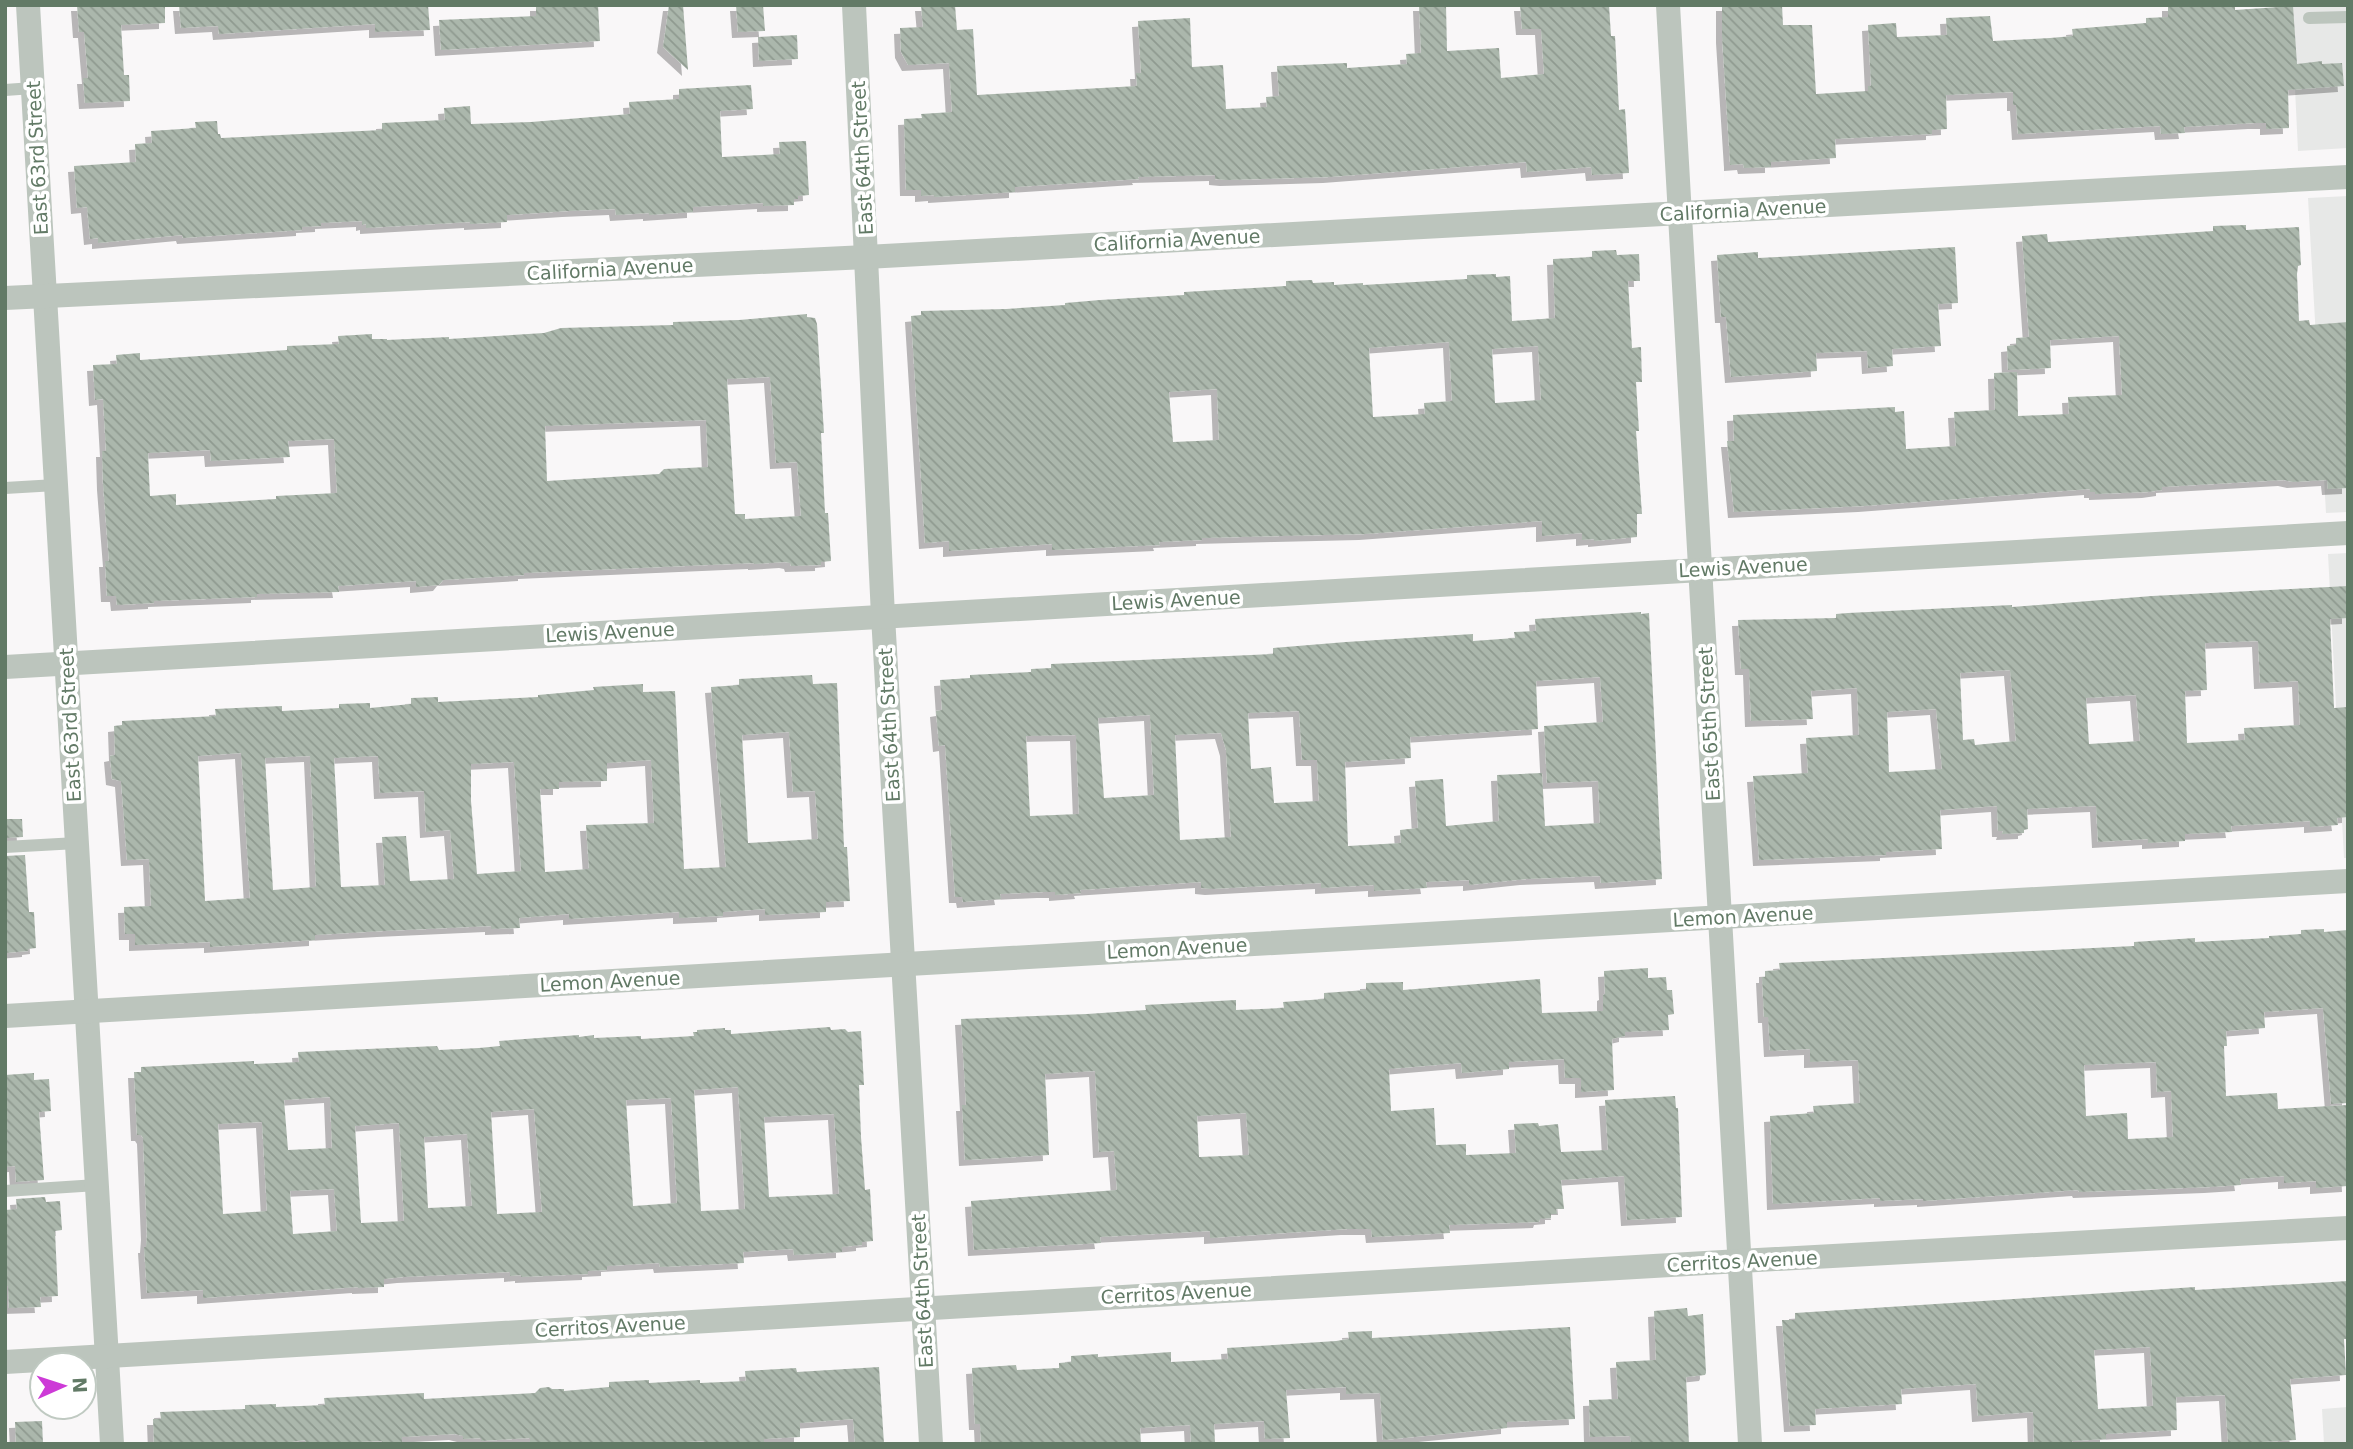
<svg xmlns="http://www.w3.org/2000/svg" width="2353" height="1449" font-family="'DejaVu Sans',sans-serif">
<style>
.built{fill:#e7e8e7}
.building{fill:url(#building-back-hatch);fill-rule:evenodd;filter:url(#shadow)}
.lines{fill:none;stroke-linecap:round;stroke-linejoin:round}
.lane{stroke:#bcc5bd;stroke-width:12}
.street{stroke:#bcc5bd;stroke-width:24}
.labels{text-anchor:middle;stroke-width:7;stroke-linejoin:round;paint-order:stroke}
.street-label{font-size:19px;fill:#627a66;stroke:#fff}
</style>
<defs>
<pattern id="building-back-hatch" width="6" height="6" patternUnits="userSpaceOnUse" patternTransform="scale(1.75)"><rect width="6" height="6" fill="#abb7ac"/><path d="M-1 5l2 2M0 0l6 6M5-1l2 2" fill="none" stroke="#8f9a90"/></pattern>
<filter id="shadow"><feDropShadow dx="-6" dy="6" stdDeviation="0" flood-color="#0004"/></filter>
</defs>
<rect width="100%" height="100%" fill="#f9f7f8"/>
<!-- built -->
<g class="built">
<polygon points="2291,5 2348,5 2348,148 2298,151"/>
<polygon points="2348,196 2348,512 2326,513 2308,198"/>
<polygon points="2348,553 2348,858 2344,858 2328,554"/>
<polygon points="2348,1407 2348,1444 2324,1444 2322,1409"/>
</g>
<!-- building -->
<g class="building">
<polygon points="77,5 165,5 165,23 121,25 124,75 129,75 130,101 85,103 83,78 88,78 84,32 79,32"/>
<polygon points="179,5 428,5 430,30 375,32 375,24 219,34 218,26 181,28"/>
<polygon points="536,5 598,5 600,41 441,50 439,20 536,16"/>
<polygon points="669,5 683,5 688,70 663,47"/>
<polygon points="736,5 763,5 765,31 738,32"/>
<polygon points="921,5 955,5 957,30 973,29 977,95 1137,86 1136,73 1141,73 1138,21 1190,18 1192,67 1223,65 1226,109 1267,107 1266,97 1279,96 1277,66 1347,63 1347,68 1407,64 1406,54 1421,53 1419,5 1446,5 1447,51 1499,48 1501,78 1544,74 1541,29 1522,29 1520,5 1609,5 1611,36 1615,36 1619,110 1625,109 1629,173 1592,175 1591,167 1527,172 1526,162 1329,177 1226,180 1215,179 1215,175 1138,177 1139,179 1015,187 1015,192 934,197 934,195 921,196 921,190 906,190 904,119 922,118 921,114 952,112 949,63 908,65 901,52 900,28 923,27"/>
<polygon points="1722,5 1782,5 1783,25 1812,25 1816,94 1868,91 1868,86 1871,86 1868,25 1896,23 1897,37 1947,35 1946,18 1990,16 1993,41 2050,38 2073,36 2072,29 2146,23 2146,18 2168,17 2168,5 2235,5 2235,10 2293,6 2297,64 2322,61 2322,64 2342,63 2344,86 2288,90 2289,128 2266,129 2266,123 2254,123 2184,127 2185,133 2161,134 2160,126 2018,134 2016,105 2013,105 2013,92 1946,95 1947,129 1932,130 1932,134 1835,139 1836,158 1771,162 1771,167 1744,168 1743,164 1730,165 1730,162 1722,37"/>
<polygon points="797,35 798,59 759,61 758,37"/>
<polygon points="751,85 753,109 720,111 722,157 780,154 779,142 806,141 809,195 798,196 798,199 794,199 794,205 763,206 763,203 693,207 693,212 649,215 649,213 616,215 615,209 568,211 507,215 507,222 470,224 470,222 366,228 366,224 362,225 362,221 321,223 321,226 302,227 302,230 183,238 182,235 98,243 98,238 90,239 87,207 77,208 74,166 136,162 135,144 152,143 151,131 196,128 195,122 217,121 218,134 220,134 221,138 382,130 382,123 445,120 444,108 470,106 471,124 531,122 630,114 629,102 679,99 679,89"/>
<polygon points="2246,225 2246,230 2299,227 2301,265 2298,266 2297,274 2299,321 2309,320 2310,325 2348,322 2348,488 2328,489 2327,480 2293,482 2284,480 2162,487 2162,490 2148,492 2095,494 2095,492 2090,492 2090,489 1864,506 1734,512 1727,441 1734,441 1733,415 1895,407 1895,412 1904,411 1906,449 1956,446 1954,412 1995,410 1994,373 2017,372 2018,416 2069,414 2068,397 2122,395 2119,336 2050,340 2051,368 2008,370 2007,346 2016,345 2016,338 2029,337 2022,236 2047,234 2048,242 2213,231 2213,226"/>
<polygon points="1955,247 1958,303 1938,304 1941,346 1892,349 1893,366 1868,368 1867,351 1816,353 1817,371 1731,377 1726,317 1721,317 1717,255 1758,252 1758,258"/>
<path d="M 1616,250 L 1617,255 L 1639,254 L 1640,281 L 1628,281 L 1632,348 L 1641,347 L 1642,382 L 1636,382 L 1639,431 L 1636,431 L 1642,514 L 1637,514 L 1637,537 L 1594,541 L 1594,539 L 1582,540 L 1582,533 L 1542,536 L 1542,521 L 1365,534 L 1202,538 L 1202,540 L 1159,542 L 1160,545 L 1052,550 L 1052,544 L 949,551 L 949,541 L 925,543 L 911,316 L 921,315 L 921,311 L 1006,309 L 1065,305 L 1065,303 L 1100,300 L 1184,295 L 1184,292 L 1286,286 L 1286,281 L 1312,280 L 1313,283 L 1334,282 L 1334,285 L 1363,283 L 1363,285 L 1467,279 L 1467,275 L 1496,274 L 1496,277 L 1510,276 L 1512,321 L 1555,318 L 1553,259 L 1592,257 L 1592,251 ZM 1449,342 L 1452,401 L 1424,403 L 1425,414 L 1373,417 L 1369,348 ZM 1538,346 L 1541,400 L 1495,403 L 1492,349 ZM 1217,389 L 1219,440 L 1173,442 L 1169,392 Z"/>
<path d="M 807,314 L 807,317 L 815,318 L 817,324 L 824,433 L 821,433 L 825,513 L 828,513 L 831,561 L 821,562 L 821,565 L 791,566 L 790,563 L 785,562 L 754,564 L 754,563 L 524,573 L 524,575 L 443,580 L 439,585 L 416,587 L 416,581 L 338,586 L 339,592 L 257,594 L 257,597 L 154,601 L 154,603 L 117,605 L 116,596 L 107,596 L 105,561 L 109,561 L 103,484 L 102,451 L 106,451 L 103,399 L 95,400 L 93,365 L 117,364 L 116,355 L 140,353 L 140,360 L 287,350 L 287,346 L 339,344 L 338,336 L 372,334 L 372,339 L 387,339 L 387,340 L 449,337 L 449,339 L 544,333 L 561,328 L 673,325 L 673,322 L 739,320 ZM 770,377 L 776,463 L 797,462 L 801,516 L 745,519 L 745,514 L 735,514 L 727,379 ZM 706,420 L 708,467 L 664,469 L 659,474 L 547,481 L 545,426 ZM 334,439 L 337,493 L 276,496 L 276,499 L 176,505 L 176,494 L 150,496 L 148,453 L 210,450 L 211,461 L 290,457 L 288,441 Z"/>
<path d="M 2348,586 L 2348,618 L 2330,619 L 2334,708 L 2348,707 L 2348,817 L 2337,818 L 2338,825 L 2310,827 L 2310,821 L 2231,826 L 2232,832 L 2185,834 L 2185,841 L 2148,843 L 2148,839 L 2098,842 L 2096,806 L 2027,809 L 2028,829 L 2024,830 L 2024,833 L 2002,834 L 2003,831 L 1998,831 L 1997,806 L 1940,810 L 1942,849 L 1886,852 L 1886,855 L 1759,860 L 1753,776 L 1808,773 L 1806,738 L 1859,735 L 1857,688 L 1811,691 L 1813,719 L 1751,721 L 1749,669 L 1741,669 L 1738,620 L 1836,618 L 1836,614 L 1848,613 L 2012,605 L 2012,607 L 2152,596 ZM 2258,641 L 2260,683 L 2298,681 L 2300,725 L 2244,728 L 2245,740 L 2187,743 L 2185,691 L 2207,690 L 2205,643 ZM 2010,670 L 2016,741 L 1975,745 L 1974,739 L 1963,740 L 1960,673 ZM 2136,695 L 2140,741 L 2089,744 L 2086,698 ZM 1936,709 L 1942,769 L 1889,772 L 1887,712 Z"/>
<path d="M 1641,612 L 1641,614 L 1649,613 L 1662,879 L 1601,883 L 1600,876 L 1526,879 L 1469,885 L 1469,880 L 1426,882 L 1427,888 L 1374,891 L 1374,885 L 1321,888 L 1321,883 L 1211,889 L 1201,888 L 1201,882 L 1080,890 L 1081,893 L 1055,895 L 1055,892 L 1043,892 L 1000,894 L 1001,899 L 963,902 L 962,897 L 955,897 L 945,745 L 939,746 L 936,711 L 942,710 L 940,680 L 970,678 L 970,675 L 1031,672 L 1031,669 L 1051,668 L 1051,664 L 1273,654 L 1273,648 L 1346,642 L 1473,634 L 1473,641 L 1515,638 L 1514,632 L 1536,631 L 1535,619 ZM 1600,677 L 1603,722 L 1544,726 L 1547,783 L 1598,781 L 1600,823 L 1545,826 L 1542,773 L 1497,775 L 1499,821 L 1446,826 L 1443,779 L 1415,781 L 1418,828 L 1400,830 L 1401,843 L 1348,846 L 1345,762 L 1411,758 L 1410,737 L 1538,729 L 1536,681 ZM 1299,711 L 1302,760 L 1317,760 L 1319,801 L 1274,803 L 1271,767 L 1251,769 L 1248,713 ZM 1150,715 L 1154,795 L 1104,798 L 1098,718 ZM 1221,733 L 1226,750 L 1231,837 L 1180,840 L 1175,735 ZM 1076,735 L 1079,814 L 1030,816 L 1026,736 Z"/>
<path d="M 812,675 L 813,684 L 837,683 L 844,847 L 847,847 L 850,901 L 826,902 L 826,912 L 765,915 L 765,909 L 723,912 L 723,916 L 679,918 L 679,912 L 569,919 L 569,914 L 519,918 L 520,928 L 491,929 L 491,926 L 383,931 L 315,935 L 315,940 L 210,947 L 210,942 L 135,945 L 135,934 L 125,934 L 124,907 L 151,906 L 149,859 L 127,860 L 121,781 L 112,779 L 110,756 L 115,755 L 114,726 L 122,725 L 122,721 L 216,716 L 215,709 L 282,706 L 282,711 L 339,708 L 339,704 L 370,703 L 370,708 L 411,704 L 411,698 L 438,697 L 438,702 L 538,697 L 538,695 L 594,690 L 593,687 L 643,684 L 643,692 L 675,691 L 684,869 L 726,867 L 711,687 L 739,685 L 739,679 ZM 789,732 L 793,792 L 815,791 L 818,839 L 748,843 L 742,735 ZM 241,753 L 250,898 L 205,901 L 198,756 ZM 310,756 L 316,887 L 273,890 L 265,758 ZM 378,756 L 380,793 L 424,791 L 426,832 L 450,830 L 454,879 L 410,881 L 406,836 L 382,837 L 385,885 L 341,887 L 334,758 ZM 651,760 L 654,823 L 586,825 L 589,869 L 545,872 L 540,789 L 559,789 L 559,782 L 607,781 L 607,763 ZM 514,762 L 521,871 L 477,874 L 471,801 L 471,764 Z"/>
<polygon points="5,819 22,819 23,837 5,838"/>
<polygon points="25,855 29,912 34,912 36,948 28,949 28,951 5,953 5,856"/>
<path d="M 2324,929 L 2324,932 L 2348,930 L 2348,1103 L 2331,1104 L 2323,1008 L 2264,1012 L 2265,1028 L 2226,1031 L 2227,1046 L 2224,1046 L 2226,1096 L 2277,1093 L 2278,1109 L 2348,1105 L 2348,1150 L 2346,1150 L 2348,1186 L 2316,1188 L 2316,1181 L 2284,1183 L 2284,1176 L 2240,1179 L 2241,1185 L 2210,1187 L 2079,1192 L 2078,1190 L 1923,1201 L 1923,1199 L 1880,1201 L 1880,1198 L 1773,1204 L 1770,1116 L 1814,1113 L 1813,1106 L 1860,1103 L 1858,1060 L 1810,1062 L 1810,1049 L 1770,1051 L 1768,1017 L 1764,1017 L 1762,977 L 1765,977 L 1765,971 L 1780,970 L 1779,963 L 2134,946 L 2134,942 L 2195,938 L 2195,942 L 2269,938 L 2269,936 L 2301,934 L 2301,930 ZM 2156,1062 L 2157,1092 L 2171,1091 L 2173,1137 L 2128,1139 L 2127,1113 L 2086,1116 L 2084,1065 Z"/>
<path d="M 1648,968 L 1648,978 L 1666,977 L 1667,990 L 1672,990 L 1674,1014 L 1668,1015 L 1669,1030 L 1625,1032 L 1625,1036 L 1612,1039 L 1614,1090 L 1581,1092 L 1581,1078 L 1565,1078 L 1564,1059 L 1509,1062 L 1509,1069 L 1462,1073 L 1461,1063 L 1389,1069 L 1391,1111 L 1434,1108 L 1436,1145 L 1466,1144 L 1466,1155 L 1516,1153 L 1514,1124 L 1538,1123 L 1539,1126 L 1558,1124 L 1561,1152 L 1608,1150 L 1605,1100 L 1675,1096 L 1676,1108 L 1678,1108 L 1682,1217 L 1627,1220 L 1624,1176 L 1561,1180 L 1564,1209 L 1556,1209 L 1557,1214 L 1551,1214 L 1551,1218 L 1540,1219 L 1539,1222 L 1449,1225 L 1450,1233 L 1372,1237 L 1371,1229 L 1347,1229 L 1210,1238 L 1210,1231 L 1100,1237 L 1101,1243 L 974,1250 L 971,1201 L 1117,1190 L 1114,1151 L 1099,1152 L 1095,1071 L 1045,1074 L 1049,1155 L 965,1160 L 962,1105 L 966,1105 L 961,1019 L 1087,1014 L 1146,1010 L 1145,1005 L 1236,1000 L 1236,1010 L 1284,1008 L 1283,1002 L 1324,999 L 1324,993 L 1366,990 L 1366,983 L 1403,982 L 1403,990 L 1540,979 L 1542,1013 L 1603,1011 L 1603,995 L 1605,994 L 1604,971 ZM 1246,1113 L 1249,1155 L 1199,1157 L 1197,1116 Z"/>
<path d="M 830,1027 L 831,1030 L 845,1029 L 848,1032 L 861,1031 L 864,1085 L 859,1085 L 861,1137 L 865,1190 L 870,1189 L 873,1241 L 862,1242 L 862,1245 L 842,1247 L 842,1252 L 794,1255 L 793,1249 L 743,1252 L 744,1263 L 660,1267 L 659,1263 L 607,1266 L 607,1270 L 588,1271 L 588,1274 L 521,1277 L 521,1275 L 510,1276 L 510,1272 L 403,1277 L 384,1279 L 384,1287 L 358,1288 L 358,1287 L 203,1298 L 203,1290 L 147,1293 L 144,1247 L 146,1247 L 147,1234 L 143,1138 L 141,1135 L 137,1135 L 134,1072 L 141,1072 L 141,1067 L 254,1061 L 254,1064 L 299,1062 L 298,1052 L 437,1046 L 439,1050 L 479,1048 L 500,1046 L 499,1041 L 579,1035 L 579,1037 L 594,1035 L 594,1038 L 641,1036 L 641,1039 L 694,1036 L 693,1032 L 697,1032 L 697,1030 L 725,1028 L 725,1030 L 731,1030 L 731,1034 ZM 738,1087 L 745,1209 L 701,1211 L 694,1090 ZM 330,1097 L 332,1148 L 288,1150 L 284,1100 ZM 671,1098 L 677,1203 L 633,1206 L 626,1100 ZM 534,1109 L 542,1212 L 497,1214 L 491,1112 ZM 834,1114 L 839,1194 L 769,1197 L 764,1117 ZM 262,1122 L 267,1211 L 223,1214 L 218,1124 ZM 399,1123 L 404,1221 L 361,1223 L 355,1126 ZM 467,1134 L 472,1206 L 428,1208 L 424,1137 ZM 334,1189 L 337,1231 L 293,1234 L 290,1191 Z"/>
<polygon points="34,1073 34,1080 49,1079 51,1111 39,1112 44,1180 16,1182 15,1166 5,1167 5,1075"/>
<polygon points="45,1197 46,1202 60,1201 62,1230 55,1231 58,1296 40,1297 41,1307 9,1308 8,1286 5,1286 5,1210 17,1209 16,1199"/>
<path d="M 2348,1281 L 2348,1339 L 2344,1339 L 2346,1375 L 2290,1379 L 2296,1440 L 2228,1444 L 2225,1395 L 2176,1397 L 2177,1430 L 2106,1434 L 2106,1439 L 2072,1441 L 2073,1444 L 2034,1444 L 2033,1412 L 1978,1416 L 1976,1384 L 1901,1389 L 1902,1404 L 1815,1409 L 1816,1425 L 1790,1426 L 1782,1320 L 1795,1320 L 1795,1313 L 2136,1291 L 2195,1287 L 2195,1290 ZM 2150,1347 L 2153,1406 L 2098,1409 L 2094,1350 Z"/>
<polygon points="1687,1308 1688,1316 1703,1314 1706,1373 1705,1375 1686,1377 1689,1444 1631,1444 1630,1436 1590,1437 1589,1400 1618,1399 1616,1362 1656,1360 1654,1311"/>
<polygon points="1570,1327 1575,1419 1507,1422 1507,1428 1383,1440 1380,1393 1346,1394 1346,1387 1286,1390 1290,1438 1265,1439 1264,1421 1214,1424 1215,1442 1191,1443 1190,1425 1140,1428 1141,1444 981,1444 980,1424 975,1424 972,1368 1016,1365 1017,1370 1059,1368 1059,1363 1071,1362 1071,1356 1098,1354 1098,1357 1171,1352 1171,1362 1228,1359 1227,1348 1336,1341 1349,1339 1348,1332 1372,1331 1372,1338"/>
<polygon points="879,1367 884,1444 855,1444 853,1419 800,1423 800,1437 764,1439 764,1444 704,1444 704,1441 650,1444 530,1444 530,1438 481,1441 481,1438 463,1439 463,1436 455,1434 402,1437 402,1444 382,1444 382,1441 306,1444 305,1440 278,1444 154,1444 153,1419 161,1419 160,1412 245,1409 245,1405 276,1404 276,1407 325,1405 324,1398 424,1393 424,1399 535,1393 540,1388 549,1387 552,1389 564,1389 564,1391 609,1387 609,1382 649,1380 649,1383 700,1380 700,1383 746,1381 745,1371 796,1368 797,1372"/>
<polygon points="42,1421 43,1444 16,1444 15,1422"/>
</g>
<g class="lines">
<!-- lane -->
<g class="lane">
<polyline points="2309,18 2348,17"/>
<polyline points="5,90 33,88"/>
<polyline points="5,488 56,485"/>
<polyline points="5,847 77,843"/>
<polyline points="5,1191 97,1185"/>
</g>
<!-- street -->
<g class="street">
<polyline points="28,5 112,1444"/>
<polyline points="854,5 883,616 931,1444"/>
<polyline points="1668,5 1750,1444"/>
<polyline points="5,298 866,257 2348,177"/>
<polyline points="5,667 2348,533"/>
<polyline points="5,1016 2348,881"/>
<polyline points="5,1362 1740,1261 2348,1228"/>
</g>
</g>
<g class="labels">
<!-- street labels -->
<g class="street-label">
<text transform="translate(37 158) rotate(-93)" y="7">East 63rd Street</text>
<text transform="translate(862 158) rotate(-93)" y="7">East 64th Street</text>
<text transform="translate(1743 210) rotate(-3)" y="7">California Avenue</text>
<text transform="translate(1177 240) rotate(-3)" y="7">California Avenue</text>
<text transform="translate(610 269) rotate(-3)" y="7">California Avenue</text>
<text transform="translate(1743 567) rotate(-3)" y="7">Lewis Avenue</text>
<text transform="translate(1176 600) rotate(-3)" y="7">Lewis Avenue</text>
<text transform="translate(610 632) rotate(-3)" y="7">Lewis Avenue</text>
<text transform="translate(1709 724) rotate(-93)" y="7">East 65th Street</text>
<text transform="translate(70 725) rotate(-93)" y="7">East 63rd Street</text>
<text transform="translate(889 725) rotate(-93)" y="7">East 64th Street</text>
<text transform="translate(1743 916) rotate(-3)" y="7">Lemon Avenue</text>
<text transform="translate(1177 948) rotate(-3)" y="7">Lemon Avenue</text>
<text transform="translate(610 981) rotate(-3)" y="7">Lemon Avenue</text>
<text transform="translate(1742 1261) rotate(-3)" y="7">Cerritos Avenue</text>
<text transform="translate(922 1291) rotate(-93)" y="7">East 64th Street</text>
<text transform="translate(1176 1293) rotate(-3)" y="7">Cerritos Avenue</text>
<text transform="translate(610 1326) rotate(-3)" y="7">Cerritos Avenue</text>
</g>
</g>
<!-- border -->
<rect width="2353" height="1449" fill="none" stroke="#627a66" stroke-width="14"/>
<!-- north arrow -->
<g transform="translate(63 1386) rotate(87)"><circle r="33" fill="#ffffff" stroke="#c0cac2" stroke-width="2"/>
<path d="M0-5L12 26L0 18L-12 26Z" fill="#cd3ad7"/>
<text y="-10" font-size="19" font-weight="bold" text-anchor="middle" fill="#627a66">N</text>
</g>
</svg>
